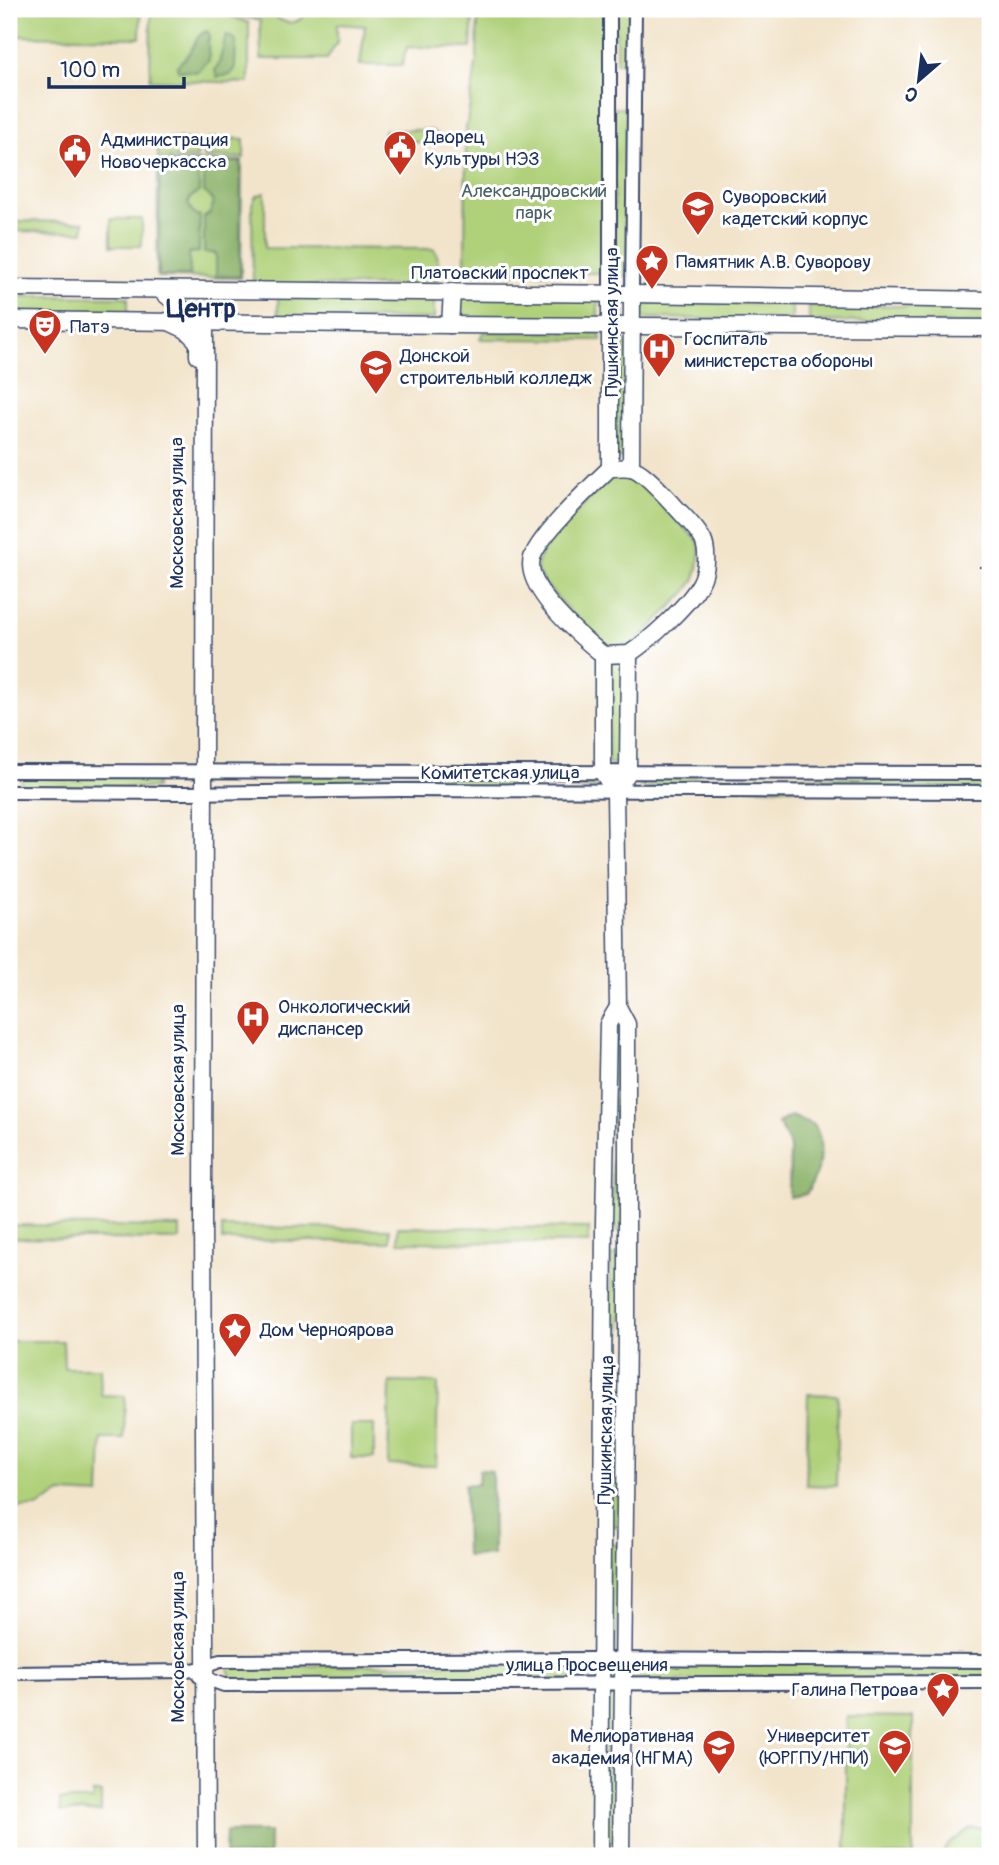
<svg xmlns="http://www.w3.org/2000/svg" width="999" height="1865" font-family="Pangolin,sans-serif">
<style>
.green{fill:#b0d17a;stroke:#66806c;stroke-width:2}
.forest{fill:#8cb36a;stroke:#547164;stroke-width:2}
.lines{fill:none;stroke-linecap:round;stroke-linejoin:round}
.minor-casing{stroke:#3b4a6e;stroke-width:16}
.major-casing{stroke:#3b4a6e;stroke-width:19}
.minor{stroke:#fff;stroke-width:12}
.major{stroke:#fff;stroke-width:16}
.tram{stroke:#1b2f5e;stroke-width:2}
.labels{text-anchor:middle;stroke-width:6;stroke-linejoin:round;paint-order:stroke}
.poi-label{font-size:19px;fill:#1b2f5e;stroke:#fff;text-anchor:start}
.park-label{font-size:19px;fill:#486066;stroke:#fff}
.street-label{font-size:19px;fill:#1b2f5e;stroke:#fff}
.district-label{font-size:26px;font-weight:bold;fill:#1b2f5e;stroke:#fff}
</style>
<rect width="100%" height="100%" fill="#fff"/>
<filter id="ink" filterUnits="userSpaceOnUse"><feTurbulence type="fractalNoise" baseFrequency=".0143" numOctaves="2"/><feDisplacementMap in="SourceGraphic" scale="14" xChannelSelector="R" yChannelSelector="G"/><feConvolveMatrix kernelMatrix="1 2 1 2 8 2 1 2 1" color-interpolation-filters="sRGB"/></filter>
<filter id="wash" filterUnits="userSpaceOnUse"><feTurbulence type="fractalNoise" baseFrequency=".00686" numOctaves="4" result="noise"/><feDisplacementMap in="SourceGraphic" scale="28" xChannelSelector="R" yChannelSelector="G"/><feGaussianBlur stdDeviation="1.57" result="paint"/><feColorMatrix in="noise" values="0 0 0 0 0 0 0 0 0 0 0 0 0 0 0 0 0 1.4 0 .05"/><feComposite in="paint" operator="in"/></filter>
<g filter="url(#wash)">
<rect width="100%" height="100%" fill="#f2e4ca"/>
<!-- green -->
<g class="green">
<polygon points="9,9 141,9 140,38 11,36 11,28 9,27"/>
<path d="M 154,9 L 207,9 L 219,13 L 220,9 L 271,9 C 279,27 301,27 308,9 L 473,9 L 471,48 L 407,47 L 402,65 L 360,65 L 365,26 L 337,24 L 337,42 L 327,59 L 261,59 L 260,20 L 225,14 L 249,23 L 249,83 L 150,80 L 151,10 Z"/>
<polygon points="478,9 605,9 603,273 465,273 466,129 477,59"/>
<polygon points="616,9 631,9 630,63 616,63"/>
<polygon points="614,108 631,108 628,276 614,276"/>
<polygon points="384,130 431,130 436,134 435,142 384,142"/>
<polygon points="210,138 244,139 244,158 204,157 204,144"/>
<polygon points="158,139 193,139 198,144 197,158 158,158"/>
<polygon points="158,161 242,161 241,278 157,277"/>
<path d="M 265,193 L 265,248 L 434,249 C 440,257 439,275 435,284 L 430,286 L 253,285 L 252,204 L 256,196 Z"/>
<rect x="111" y="219" width="31" height="27"/>
<polygon points="9,221 84,222 83,232 9,231"/>
<polygon points="9,296 128,297 128,316 9,315"/>
<polygon points="278,296 434,296 434,319 278,318"/>
<polygon points="461,296 598,296 598,323 460,322"/>
<polygon points="643,302 792,304 792,320 642,318"/>
<polygon points="809,305 990,307 990,324 809,321"/>
<polygon points="483,332 600,333 601,340 480,339"/>
<polygon points="613,344 628,344 627,458 612,458"/>
<polygon points="615,476 628,476 637,479 698,541 700,548 698,569 694,581 685,593 632,646 605,649 598,643 548,588 536,570 541,552 604,482"/>
<rect x="608" y="662" width="16" height="102"/>
<polygon points="21,775 156,776 156,788 21,788"/>
<polygon points="285,775 395,775 395,788 286,788"/>
<rect x="405" y="775" width="190" height="13"/>
<polygon points="640,777 990,777 990,789 640,787"/>
<polygon points="615,1034 623,1034 622,1231 617,1231 612,1223"/>
<polygon points="9,1225 180,1227 180,1240 9,1238"/>
<polygon points="222,1227 390,1229 390,1242 222,1240"/>
<polygon points="398,1227 589,1228 589,1243 398,1242"/>
<polygon points="611,1255 622,1255 618,1526 608,1526"/>
<polygon points="9,1341 63,1341 64,1368 100,1368 101,1395 125,1396 124,1439 102,1439 100,1495 61,1493 37,1507 9,1508"/>
<polygon points="390,1382 438,1383 436,1466 388,1465"/>
<polygon points="808,1394 838,1395 836,1486 806,1485"/>
<rect x="351" y="1425" width="23" height="33"/>
<polygon points="608,1544 619,1545 617,1655 606,1654"/>
<polygon points="596,1661 595,1681 230,1683 229,1667"/>
<polygon points="629,1662 990,1663 990,1681 629,1681"/>
<polygon points="605,1689 620,1689 618,1856 603,1856"/>
<polygon points="846,1716 913,1717 913,1856 846,1856"/>
<polygon points="93,1793 101,1793 101,1812 60,1812 60,1800 93,1800"/>
<polygon points="970,1828 990,1828 990,1856 941,1856 948,1845"/>
</g>
<!-- forest -->
<g class="forest">
<path d="M 206,31 L 208,32 L 210,36 L 208,41 L 209,60 L 197,72 L 178,70 L 177,66 C 180,62 183,60 186,57 C 195,48 194,37 206,31 Z"/>
<polygon points="226,35 236,40 235,67 230,75 217,77 215,70 219,64"/>
<polygon points="160,162 199,162 199,192 191,197 188,204 194,214 200,216 199,252 189,253 190,276 159,276"/>
<path d="M 210,162 L 241,162 L 240,277 L 216,276 L 216,253 L 204,253 L 204,217 L 208,215 C 216,206 213,197 204,192 L 204,166 L 209,165 Z"/>
<path d="M 791,1116 L 812,1124 C 815,1128 819,1133 820,1139 C 822,1158 816,1179 806,1194 L 789,1197 L 790,1149 L 789,1143 L 778,1123 Z"/>
<polygon points="479,1470 492,1471 493,1555 466,1556 465,1485 478,1484"/>
<polygon points="226,1832 269,1832 269,1856 225,1856"/>
</g>
</g>
<g filter="url(#ink)">
<g class="lines">
<defs>
<g id="minor">
<polyline points="610,294 610,9"/>
<polyline points="632,294 635,9"/>
<polyline points="9,771 990,773"/>
<polyline points="9,792 184,793 399,790 990,792"/>
<polyline points="9,1673 186,1671 198,1669 220,1661 594,1659 990,1661"/>
<polyline points="199,1676 224,1685 990,1682"/>
</g>
<g id="major">
<polyline points="9,288 632,294 990,300"/>
<polyline points="160,290 202,325 205,331 203,1214 206,1856"/>
<polyline points="9,320 450,325 990,328"/>
<polyline points="167,321 186,330 198,342 198,356"/>
<polyline points="450,325 452,292"/>
<path d="M 610,468 C 616,468 625,467 631,468 C 644,471 663,494 672,503 C 682,515 696,526 703,540 C 708,551 707,571 701,582 C 690,604 650,640 629,654 L 603,655 C 582,638 523,588 532,558 C 539,536 591,486 610,468 Z"/>
<polyline points="610,468 610,294"/>
<polyline points="631,468 632,294"/>
<polyline points="603,655 603,773 615,792 618,1007 627,1024 627,1333 621,1856"/>
<polyline points="615,792 628,773 629,654"/>
<polyline points="600,1856 604,1223 608,1024 618,1007"/>
</g>
</defs>
<!-- minor casing -->
<use href="#minor" class="minor-casing"/>
<!-- major casing -->
<use href="#major" class="major-casing"/>
<!-- minor -->
<use href="#minor" class="minor"/>
<!-- major -->
<use href="#major" class="major"/>
<!-- tram -->
<polyline class="tram" points="980,567 990,567"/>
</g>
</g>
<!-- icons -->
<defs>
<symbol id="civic-pin" viewBox="-11 -11 22 30"><path d="M0 17L-7.5 6A9.5 9.5 0 1 1 7.5 6Z" fill="#c8321e" stroke="#fff"/><path d="M-.6-6.5H3V-4.5H.6V-3L4-1V1h2V6H-6V1h2V-1L-.6-3ZM-1.2 2.5V6h2.4V2.5Z" fill="#fff"/></symbol>
<symbol id="university-pin" viewBox="-11 -11 22 30"><path d="M0 17L-7.5 6A9.5 9.5 0 1 1 7.5 6Z" fill="#c8321e" stroke="#fff"/><path d="M0-5L7-2L0 1L-7-2ZM-4 1L0 2.5L4 1V4Q0 6-4 4Z" fill="#fff"/></symbol>
<symbol id="sight-pin" viewBox="-11 -11 22 30"><path d="M0 17L-7.5 6A9.5 9.5 0 1 1 7.5 6Z" fill="#c8321e" stroke="#fff"/><path d="M0-6L1.8-2.2L6-1.7L2.9 1.2L3.7 5.4L0 3.3L-3.7 5.4L-2.9 1.2L-6-1.7L-1.8-2.2Z" fill="#fff"/></symbol>
<symbol id="theatre-pin" viewBox="-11 -11 22 30"><path d="M0 17L-7.5 6A9.5 9.5 0 1 1 7.5 6Z" fill="#c8321e" stroke="#fff"/><path d="M-5-5.5Q0-4 5-5.5V0Q5 5 0 6Q-5 5-5 0ZM-3.3-2.5H-1v1.5H-3.3ZM1-2.5H3.3v1.5H1ZM-2.8 1Q0 5.5 2.8 1Z" fill="#fff"/></symbol>
<symbol id="hospital-pin" viewBox="-11 -11 22 30"><path d="M0 17L-7.5 6A9.5 9.5 0 1 1 7.5 6Z" fill="#c8321e" stroke="#fff"/><path d="M-5-5h3v3.5h4V-5h3V5h-3V1.5h-4V5h-3Z" fill="#fff"/></symbol>
</defs>
<g fill-rule="evenodd">
<use href="#civic-pin" x="381" y="128" width="38" height="52"/>
<use href="#civic-pin" x="56" y="131" width="38" height="52"/>
<use href="#university-pin" x="679" y="188" width="38" height="52"/>
<use href="#sight-pin" x="633" y="242" width="38" height="52"/>
<use href="#theatre-pin" x="26" y="307" width="38" height="52"/>
<use href="#hospital-pin" x="640" y="330" width="38" height="52"/>
<use href="#university-pin" x="357" y="347" width="38" height="52"/>
<use href="#hospital-pin" x="234" y="998" width="38" height="52"/>
<use href="#sight-pin" x="216" y="1310" width="38" height="52"/>
<use href="#sight-pin" x="924" y="1670" width="38" height="52"/>
<use href="#university-pin" x="700" y="1727" width="38" height="52"/>
<use href="#university-pin" x="876" y="1727" width="38" height="52"/>
</g>
<g class="labels">
<!-- poi labels -->
<g class="poi-label">
<text x="424" y="143">Дворец<tspan x="424" dy="22">Культуры НЭЗ</tspan></text>
<text x="100" y="146">Администрация<tspan x="100" dy="22">Новочеркасска</tspan></text>
<text x="722" y="203">Суворовский<tspan x="722" dy="22">кадетский корпус</tspan></text>
<text x="676" y="268">Памятник А.В. Суворову</text>
<text x="70" y="333">Патэ</text>
<text x="684" y="345">Госпиталь<tspan x="684" dy="22">министерства обороны</tspan></text>
<text x="400" y="362">Донской<tspan x="400" dy="22">строительный колледж</tspan></text>
<text x="278" y="1013">Онкологический<tspan x="278" dy="22">диспансер</tspan></text>
<text x="260" y="1336">Дом Черноярова</text>
<text x="918" y="1696" text-anchor="end">Галина Петрова</text>
<text x="694" y="1742" text-anchor="end">Мелиоративная<tspan x="694" dy="22">академия (НГМА)</tspan></text>
<text x="870" y="1742" text-anchor="end">Университет<tspan x="870" dy="22">(ЮРГПУ/НПИ)</tspan></text>
</g>
<!-- park labels -->
<g class="park-label">
<text x="534" y="197">Александровский<tspan x="534" dy="22">парк</tspan></text>
</g>
<!-- street labels -->
<g class="street-label">
<text x="500" y="279">Платовский проспект</text>
<text transform="translate(611 322) rotate(-90)" y="7">Пушкинская улица</text>
<text transform="translate(176 513) rotate(-90)" y="7">Московская улица</text>
<text x="500" y="779">Комитетская улица</text>
<text transform="translate(177 1080) rotate(-90)" y="7">Московская улица</text>
<text transform="translate(605 1430) rotate(-89)" y="7">Пушкинская улица</text>
<text transform="translate(177 1647) rotate(-90)" y="7">Московская улица</text>
<text x="587" y="1671">улица Просвещения</text>
</g>
<!-- district labels -->
<g class="district-label">
<text x="201" y="317">Центр</text>
</g>
</g>
<!-- margin -->
<rect width="999" height="1865" fill="none" stroke="#fff" stroke-width="35"/>
<!-- north arrow -->
<g transform="translate(919 80) rotate(208)" stroke="#ffffff" stroke-width="5" paint-order="stroke">
<path d="M0-5L12 26L0 18L-12 26Z" fill="#1b2f5e"/>
<text y="-10" font-size="19" font-weight="bold" text-anchor="middle" fill="#1b2f5e">С</text>
</g>
<!-- scale -->
<path d="M49 77v10h135v-10" fill="none" stroke="#1b2f5e" stroke-width="3.5"/>
<text x="60" y="77" font-size="21" fill="#1b2f5e" stroke="#ffffff" stroke-width="5" paint-order="stroke">100 m</text>
</svg>
